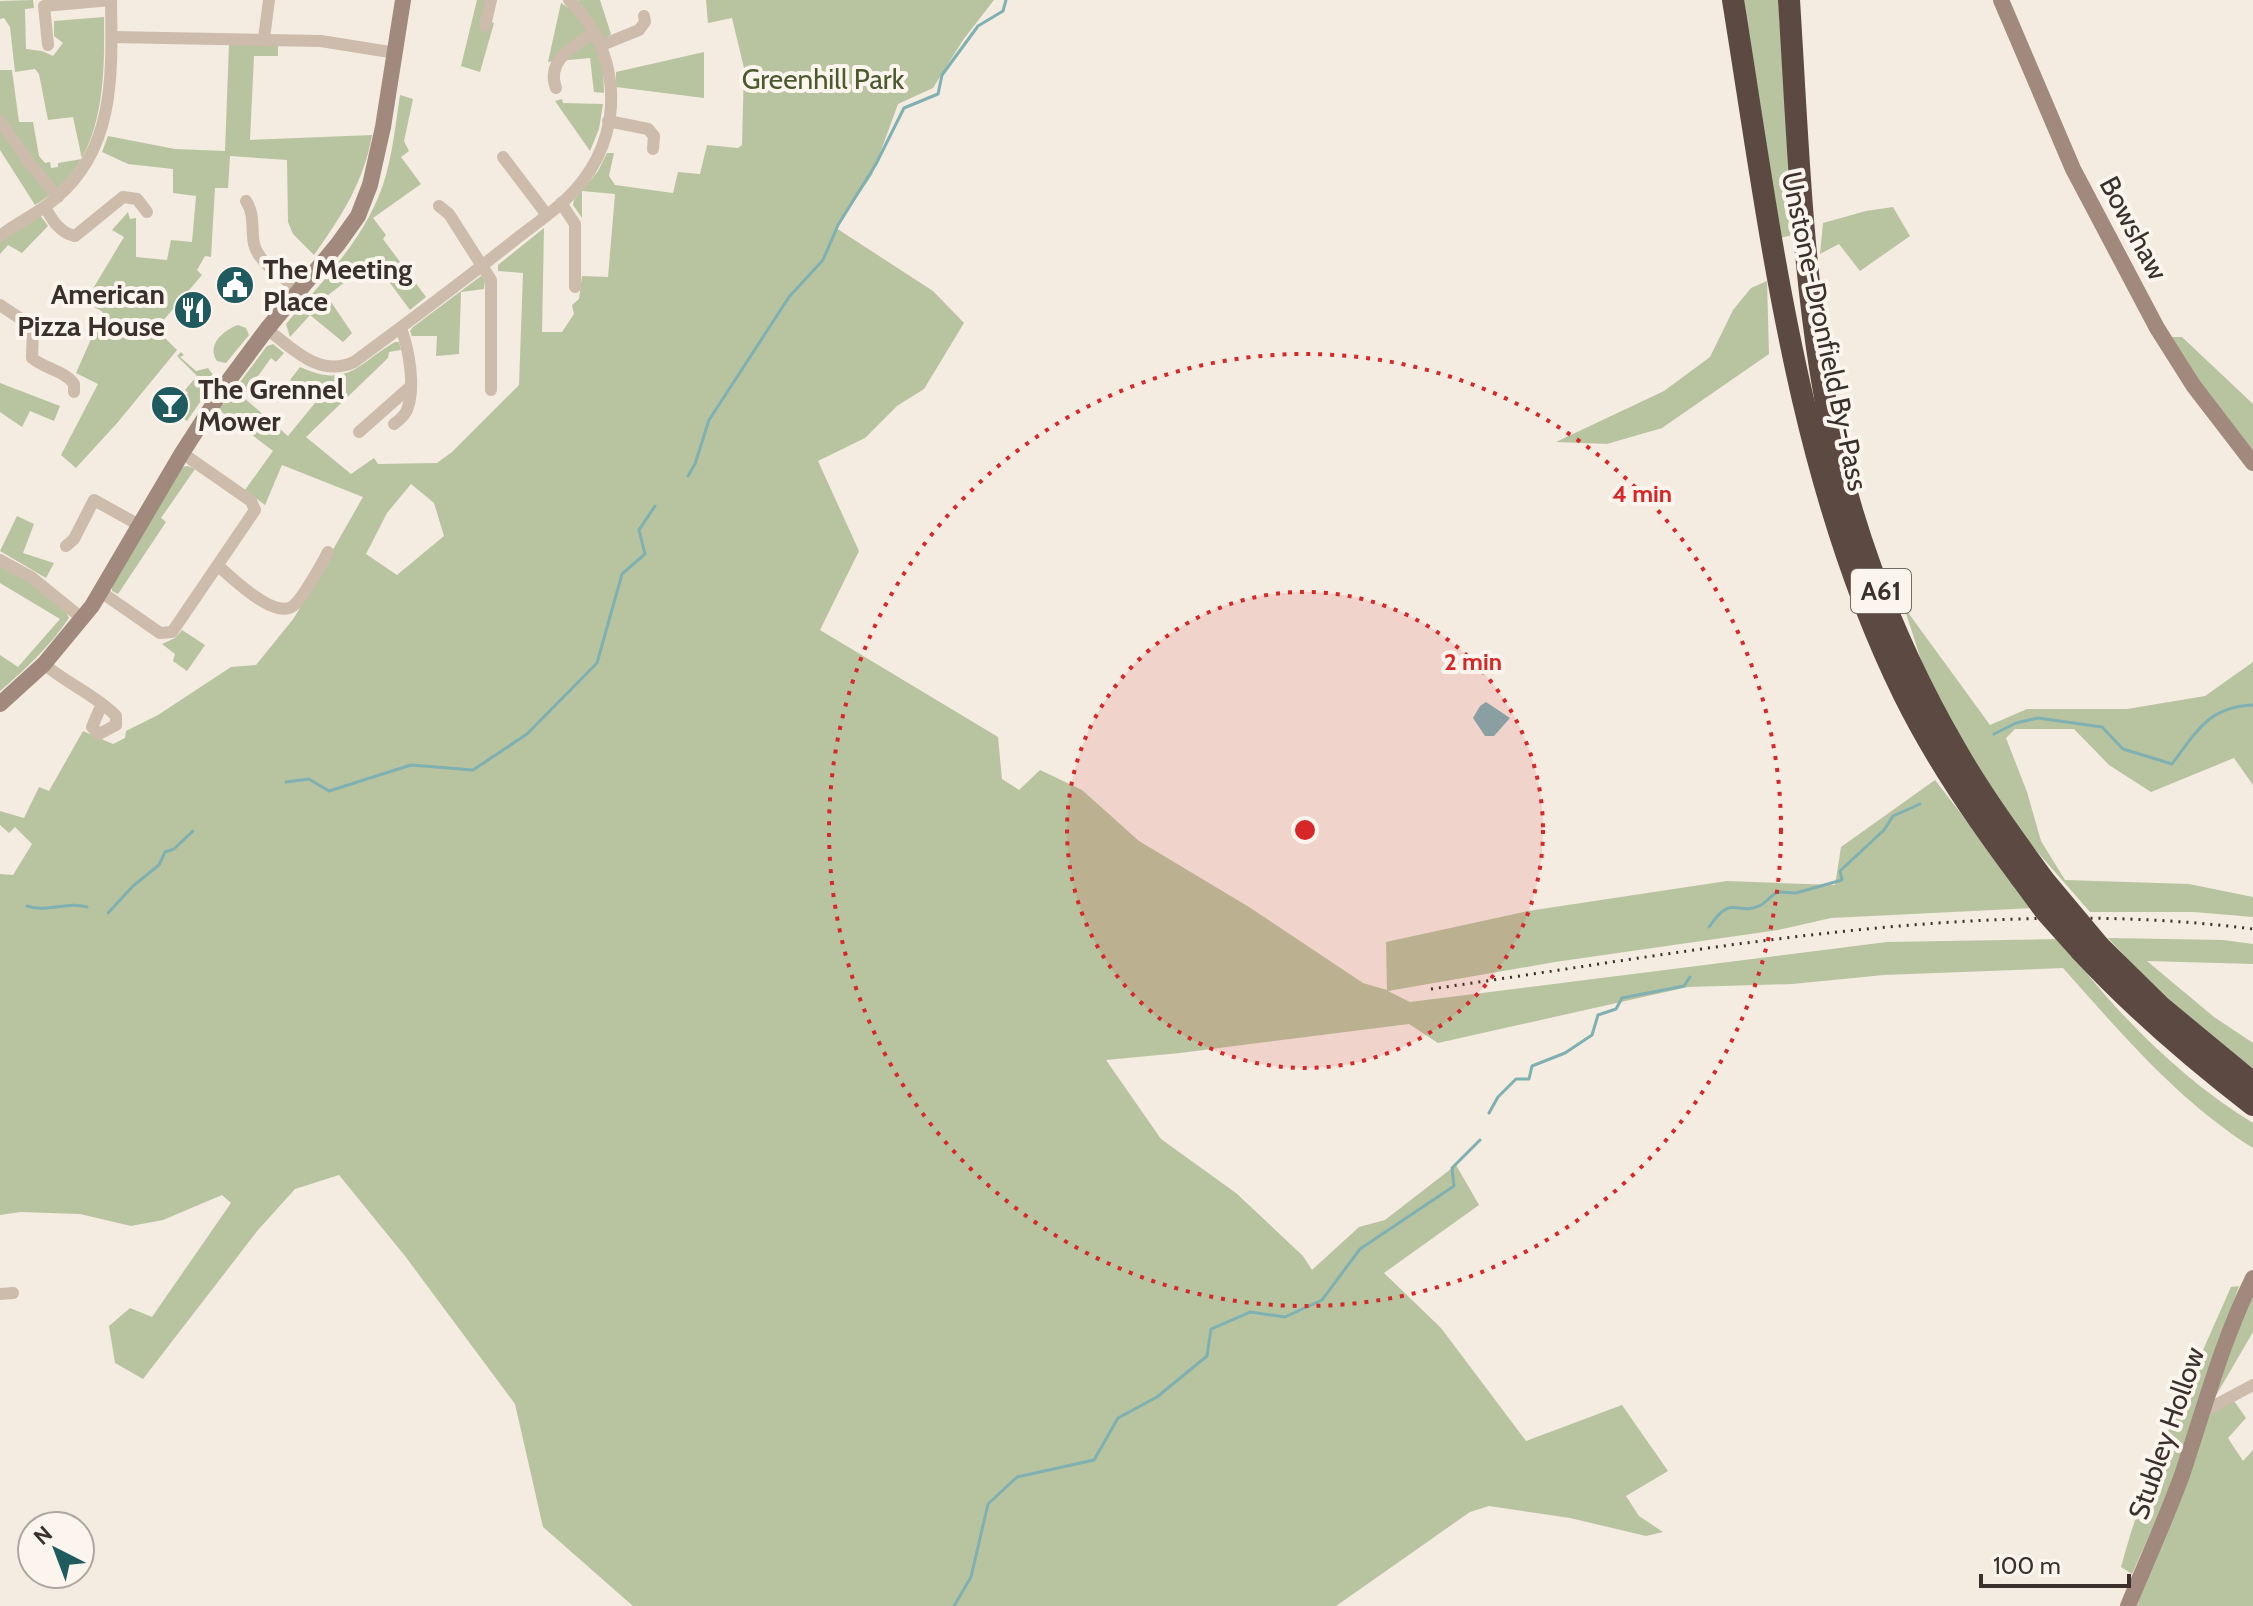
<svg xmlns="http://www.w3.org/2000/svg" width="2253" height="1606" font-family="Cabin,sans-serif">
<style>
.green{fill:#b8c4a0;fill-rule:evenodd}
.water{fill:#7fb0b2}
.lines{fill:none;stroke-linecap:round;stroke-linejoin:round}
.stream{stroke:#7fb0b2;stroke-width:3}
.street{stroke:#cdbbac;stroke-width:12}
.secondary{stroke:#a18a7d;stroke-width:16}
.highway{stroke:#5c4a42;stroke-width:22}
.rail{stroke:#3b302b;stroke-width:3;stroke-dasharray:2 6;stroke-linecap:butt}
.highway-bridge{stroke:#5c4a42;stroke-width:22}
.ring{fill:none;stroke:#d62828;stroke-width:4;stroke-dasharray:4 8}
.labels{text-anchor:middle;stroke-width:8;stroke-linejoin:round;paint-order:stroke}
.shield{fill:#fbf5ee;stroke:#756b66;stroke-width:2}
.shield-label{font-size:26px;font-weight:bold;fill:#3b302b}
.park-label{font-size:28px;fill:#4a5a2e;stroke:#fbf5ee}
.street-label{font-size:28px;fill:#3b302b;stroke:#fbf5ee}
.poi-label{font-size:28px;font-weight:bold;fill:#3b302b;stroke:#fbf5ee;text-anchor:start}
.centre{fill:#d62828;stroke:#fbf5ee;stroke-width:4}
.ring-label{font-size:24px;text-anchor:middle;font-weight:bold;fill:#d62828;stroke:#fbf5ee;stroke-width:8;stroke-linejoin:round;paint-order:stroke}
</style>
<rect width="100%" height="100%" fill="#f4ebe1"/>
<!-- green -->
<g class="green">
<path d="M 33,0 L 34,8 L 25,9 L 26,49 L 42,51 L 53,56 L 63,43 L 54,36 L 54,21 L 104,17 C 105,87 104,166 35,205 L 0,150 L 0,70 L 12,70 L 19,122 L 33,122 L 39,156 L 45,163 L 50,162 L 51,168 L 58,167 L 58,163 L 82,159 L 73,117 L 48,120 L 39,74 L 35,69 L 15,72 L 10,27 L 4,18 L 0,19 L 0,1 Z"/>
<polygon points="477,0 488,0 483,19 494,23 480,72 461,66"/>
<polygon points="579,0 600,0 611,34 597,46 603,69 604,93 594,92 590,58 548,62 561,3 569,8"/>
<path d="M 706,0 L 994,0 L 963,40 L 933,88 L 898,104 L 872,175 L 836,228 L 933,291 L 964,323 L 924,389 L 897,406 L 865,438 L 818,461 L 859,551 L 820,630 L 998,737 L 1002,779 L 1019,790 L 1040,770 L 1082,790 L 1139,841 L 1249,907 L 1363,983 L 1387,990 L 1386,942 L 1528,911 L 1727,881 L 1835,885 L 1841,847 L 1935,780 L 2034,908 L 1831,918 L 1778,930 L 1555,962 L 1388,991 L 1410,1002 L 1887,942 L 2060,939 C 2111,1008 2179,1078 2253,1123 L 2253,1148 C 2178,1101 2121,1033 2063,968 L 1884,975 L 1792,984 L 1688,987 L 1438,1043 L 1409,1024 L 1180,1053 L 1106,1060 L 1161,1139 L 1236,1193 L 1303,1256 L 1312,1270 L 1359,1227 L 1385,1220 L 1456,1165 L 1479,1205 L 1384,1273 L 1441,1328 L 1526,1441 L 1622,1405 L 1668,1471 L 1626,1496 L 1639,1516 L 1663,1532 L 1646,1536 L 1570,1518 L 1489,1506 L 1470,1512 L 1336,1606 L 633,1606 L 543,1527 L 515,1404 L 405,1256 L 339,1175 L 295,1189 L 258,1230 L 143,1379 L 115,1363 L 109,1326 L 130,1308 L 152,1317 L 231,1203 L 222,1195 L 163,1220 L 131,1226 L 80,1214 L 20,1212 L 0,1215 L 0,874 L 13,875 L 32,844 L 15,827 L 9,833 L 0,825 L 0,811 L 24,818 L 39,787 L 49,791 L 83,731 L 113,744 L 125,738 L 126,731 L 158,715 L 231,667 L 256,665 L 294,618 L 363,497 L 282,465 L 265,505 L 245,490 L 273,451 L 219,410 L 267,346 L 273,344 L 284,353 L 276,362 L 271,358 L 243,397 L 288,436 L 315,403 L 290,380 L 300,367 C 348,389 357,364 395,342 L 399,342 L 401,350 L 389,352 L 388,358 L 306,437 L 351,474 L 374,458 L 378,464 L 437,463 L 452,452 L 519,385 L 523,273 L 498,271 L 498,265 L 544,228 L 542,332 L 562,332 L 574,314 L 572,305 L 579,299 L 582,276 L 608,277 L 615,194 L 582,191 L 582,218 L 573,205 L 574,200 L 598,171 L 607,153 L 614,153 L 609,176 L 615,185 L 673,193 L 678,172 L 700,174 L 707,145 L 738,148 L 742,145 L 744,68 L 732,18 L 708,23 ZM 411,484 L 434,503 L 444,536 L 397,575 L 366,554 L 387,513 Z"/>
<polygon points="1740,0 1778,0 1797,234 1780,238"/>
<path d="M 229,44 L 278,44 L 278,56 L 254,56 L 250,140 L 372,135 C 364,182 341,217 314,255 L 293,234 L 288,222 L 287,160 L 230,156 L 228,188 L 215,188 L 211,257 L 205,256 L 197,270 L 202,275 L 156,329 L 177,350 L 118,422 L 76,468 L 61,455 L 98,384 L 76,373 L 103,312 L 85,302 L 124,237 L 112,230 L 128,212 L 130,219 L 136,218 L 136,257 L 167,260 L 171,240 L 192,242 L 196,196 L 173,193 L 173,169 L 128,164 L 102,152 L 108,136 L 175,149 L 225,151 Z"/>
<polygon points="704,52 704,98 616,87 616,72"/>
<path d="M 400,95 L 413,99 L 404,141 L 409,151 L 401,157 L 421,184 L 373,218 L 386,235 L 383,239 L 426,297 L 410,310 L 373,260 L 327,296 L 352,333 L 343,342 L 310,315 L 290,337 L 286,324 C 324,279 370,234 386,175 C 393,150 396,122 400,95 Z"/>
<polygon points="562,99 563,103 603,104 599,129 590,151 555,101"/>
<polygon points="1893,207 1910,236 1860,271 1839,244 1820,254 1823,223 1866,211"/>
<polygon points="40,215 48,226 22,253 8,245 0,254 0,242"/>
<polygon points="481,276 485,280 484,289 461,292 459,354 436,356 437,336 412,336 410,331 413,327"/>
<polygon points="1767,281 1769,354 1662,428 1607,444 1556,442 1664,391 1710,357 1733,310 1751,288"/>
<path d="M 238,325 L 246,328 L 249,335 L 226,363 L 217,361 C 206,346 223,330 238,325 Z"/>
<polygon points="2171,337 2182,337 2253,404 2253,450 2185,362"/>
<polygon points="181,352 184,355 180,357 196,371 208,368 216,379 187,421 182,417 189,404 183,400 188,393 185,390 197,376 177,356"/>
<polygon points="0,383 60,406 54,421 30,411 22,427 0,412"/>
<polygon points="188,466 195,469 161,518 166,522 118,594 112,591 112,585 180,467"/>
<polygon points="17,516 34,524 23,553 54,563 46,578 0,551"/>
<path d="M 0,565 C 20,577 60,596 69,618 C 50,646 26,669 0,691 L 0,655 L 18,667 L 60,619 L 0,583 Z"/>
<polygon points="1904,607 1990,725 2027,709 2127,709 2205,696 2253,662 2253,785 2234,758 2151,792 2109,765 2074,729 2015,729 2006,738 2027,792 2041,841 2065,880 2189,884 2253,897 2253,917 2194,912 2090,912 2034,848 1997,798 1961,740 1923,666"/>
<polygon points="182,630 205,645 187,671 173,661 175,654 162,644 175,638"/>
<polygon points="2108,938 2223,940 2253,944 2253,964 2147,961 2214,1017 2253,1043 2253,1073 2174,1009"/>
<path d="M 2239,1286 L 2167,1495 L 2132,1574 L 2121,1567 C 2147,1470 2191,1378 2231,1287 Z"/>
<polygon points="2253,1290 2253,1332 2214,1399 2252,1291"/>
<polygon points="2232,1398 2246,1418 2228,1438 2243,1461 2253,1450 2253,1606 2137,1606 2203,1422 2213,1411"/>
</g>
<!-- water -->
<polygon class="water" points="1486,702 1510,718 1494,736 1485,736 1473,718 1480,706"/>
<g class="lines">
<!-- stream -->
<g class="stream">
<polyline points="688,476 695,464 709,420 789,297 823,260 838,225 876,164 904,108 938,94 942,75 978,26 1003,11 1006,0"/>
<path d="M 1994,734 L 2016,723 L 2038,718 L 2102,727 L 2123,749 L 2172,764 C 2197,731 2208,707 2253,705"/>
<polyline points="286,782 309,779 329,791 411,765 473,770 527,734 597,663 622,574 645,554 639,530 655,506"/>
<path d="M 27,906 C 47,913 67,901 87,907"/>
<polyline points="108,913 133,886 159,865 165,852 174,849 193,831"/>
<path d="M 1709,927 C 1733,891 1737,918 1761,905 C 1766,902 1771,896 1777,892 L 1796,893 L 1842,880 L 1840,871 L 1884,830 L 1893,816 L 1920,804"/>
<polyline points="1489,1113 1498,1097 1516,1079 1529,1079 1532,1066 1565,1053 1592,1035 1598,1015 1616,1009 1622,998 1684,986 1690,977"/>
<polyline points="954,1606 971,1577 988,1504 1017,1477 1094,1460 1118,1418 1157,1397 1207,1356 1211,1329 1250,1312 1285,1317 1322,1300 1360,1249 1454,1186 1452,1168 1480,1140"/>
</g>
<!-- street -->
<g class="street">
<polyline points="485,26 491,0"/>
<polyline points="112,37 321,41 396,53"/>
<polyline points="264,38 269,0"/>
<polyline points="48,45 44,6 111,0"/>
<polyline points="602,45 639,30 645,22 644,16"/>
<path d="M 556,88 C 545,60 576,45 595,32"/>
<polyline points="0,121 32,166 58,197"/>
<polyline points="608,121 648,129 654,136 653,149"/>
<polyline points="503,157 547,215"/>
<path d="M 246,201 C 255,214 251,229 254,244 C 259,264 284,278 299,289"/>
<polyline points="561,203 575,224 575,287"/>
<polyline points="439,206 449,214 491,280 491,390"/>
<path d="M 45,207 C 52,220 60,233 75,236 L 123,197 L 137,199 L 147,212"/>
<path d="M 0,236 C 18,222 39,213 56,198 C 116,148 112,72 111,0"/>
<path d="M 0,305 L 33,327 L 32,358 C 45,369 65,371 74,384 L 74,392"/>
<path d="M 267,329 C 293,349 319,378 354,362 C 407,323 459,284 511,243 C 536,223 565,205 584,179 C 626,123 618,47 569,0"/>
<path d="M 394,424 C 399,420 404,417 407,410 C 416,388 409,350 401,328"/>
<polyline points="359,432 410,387"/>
<polyline points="66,546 74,539 94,500 139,525"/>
<polyline points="0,560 31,577 83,619"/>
<path d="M 218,566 C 233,578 274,620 293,606 C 302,599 322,564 328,552"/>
<polyline points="101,592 160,633 172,632 255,510 251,501 182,453"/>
<path d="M 44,664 C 66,683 97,696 116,716 L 116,725 L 99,734 L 92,727 L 102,704"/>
<polyline points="0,1294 13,1293"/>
<polyline points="2203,1408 2210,1408 2253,1385"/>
</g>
<!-- secondary -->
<g class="secondary">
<polyline points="2001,0 2073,169 2157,328 2193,385 2253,463"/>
<polyline points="0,704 44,664 92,606 182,453 229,380 267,329 338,244 358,216 370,185 383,127 403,0"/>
<path d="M 2128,1606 C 2146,1562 2166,1519 2182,1475 C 2204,1409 2222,1341 2253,1278"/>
</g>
<!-- highway -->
<g class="highway">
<path d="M 1733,0 C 1771,235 1798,479 1904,695 C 1936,760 1978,820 2021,878"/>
<path d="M 1789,0 C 1797,125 1801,250 1821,374 C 1841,505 1889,634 1955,748 C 1981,794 2012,836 2043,879"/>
<polyline points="2099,946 2161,1007 2253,1083"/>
<path d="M 2081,951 C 2134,1008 2192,1058 2253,1105"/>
</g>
<!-- rail -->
<path class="rail" d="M 1431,989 C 1699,951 1982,894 2253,929"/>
<!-- highway-bridge -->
<g class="highway-bridge">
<polyline points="2021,878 2046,912 2081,951"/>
<polyline points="2043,879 2099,946"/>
</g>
</g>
<!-- distance rings -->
<circle cx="1305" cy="830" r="238" fill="#d62828" fill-opacity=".12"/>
<g class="ring">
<circle cx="1305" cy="830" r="238"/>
<circle cx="1305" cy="830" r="476"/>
</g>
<!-- icons -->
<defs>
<symbol id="civic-disc" viewBox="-11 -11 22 22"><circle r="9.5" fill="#1f5a5e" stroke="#fbf5ee"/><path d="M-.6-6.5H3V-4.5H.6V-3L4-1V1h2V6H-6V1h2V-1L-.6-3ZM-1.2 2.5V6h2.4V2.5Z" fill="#fff"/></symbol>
<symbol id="restaurant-disc" viewBox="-11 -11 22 22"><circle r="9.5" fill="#1f5a5e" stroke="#fbf5ee"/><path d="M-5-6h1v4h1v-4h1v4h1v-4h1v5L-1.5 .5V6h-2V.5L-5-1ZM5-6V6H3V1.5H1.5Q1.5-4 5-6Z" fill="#fff"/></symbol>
<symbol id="bar-disc" viewBox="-11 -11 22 22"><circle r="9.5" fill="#1f5a5e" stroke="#fbf5ee"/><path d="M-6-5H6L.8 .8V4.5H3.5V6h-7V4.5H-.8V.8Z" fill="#fff"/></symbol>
</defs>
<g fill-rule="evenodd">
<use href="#civic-disc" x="213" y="263" width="44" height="44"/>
<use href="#restaurant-disc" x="171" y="288" width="44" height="44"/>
<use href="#bar-disc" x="148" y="383" width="44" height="44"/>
</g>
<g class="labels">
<!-- shield labels -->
<rect class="shield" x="1851" y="569" width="60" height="44" rx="6"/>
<g class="shield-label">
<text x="1881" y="600">A61</text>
</g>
<!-- park labels -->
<g class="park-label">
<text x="823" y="89">Greenhill Park</text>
</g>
<!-- street labels -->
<g class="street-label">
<text transform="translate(2134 228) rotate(62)" y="10">Bowshaw</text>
<text transform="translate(1825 331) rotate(78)" y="10">Unstone-Dronfield By-Pass</text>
<text transform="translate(2166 1433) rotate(-71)" y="10">Stubley Hollow</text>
</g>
<!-- poi labels -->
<g class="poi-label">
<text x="263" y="279">The Meeting<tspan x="263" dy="32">Place</tspan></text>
<text x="165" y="304" text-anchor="end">American<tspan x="165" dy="32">Pizza House</tspan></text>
<text x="198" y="399">The Grennel<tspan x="198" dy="32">Mower</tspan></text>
</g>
</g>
<circle cx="1305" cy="830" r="12" class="centre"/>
<g class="ring-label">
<text x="1642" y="502">4 min</text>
<text x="1473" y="670">2 min</text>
</g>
<!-- north arrow -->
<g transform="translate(56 1550) rotate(318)"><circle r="38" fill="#fbf5ee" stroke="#aea6a0" stroke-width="2"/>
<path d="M0-6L14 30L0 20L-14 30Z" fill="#1f5a5e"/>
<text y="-12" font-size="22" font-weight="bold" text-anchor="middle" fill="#3b302b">N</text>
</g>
<!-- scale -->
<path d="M1981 1574v12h148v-12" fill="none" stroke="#3b302b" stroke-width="4"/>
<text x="1993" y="1574" font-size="24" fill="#3b302b" stroke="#fbf5ee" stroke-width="6" paint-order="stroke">100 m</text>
</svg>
